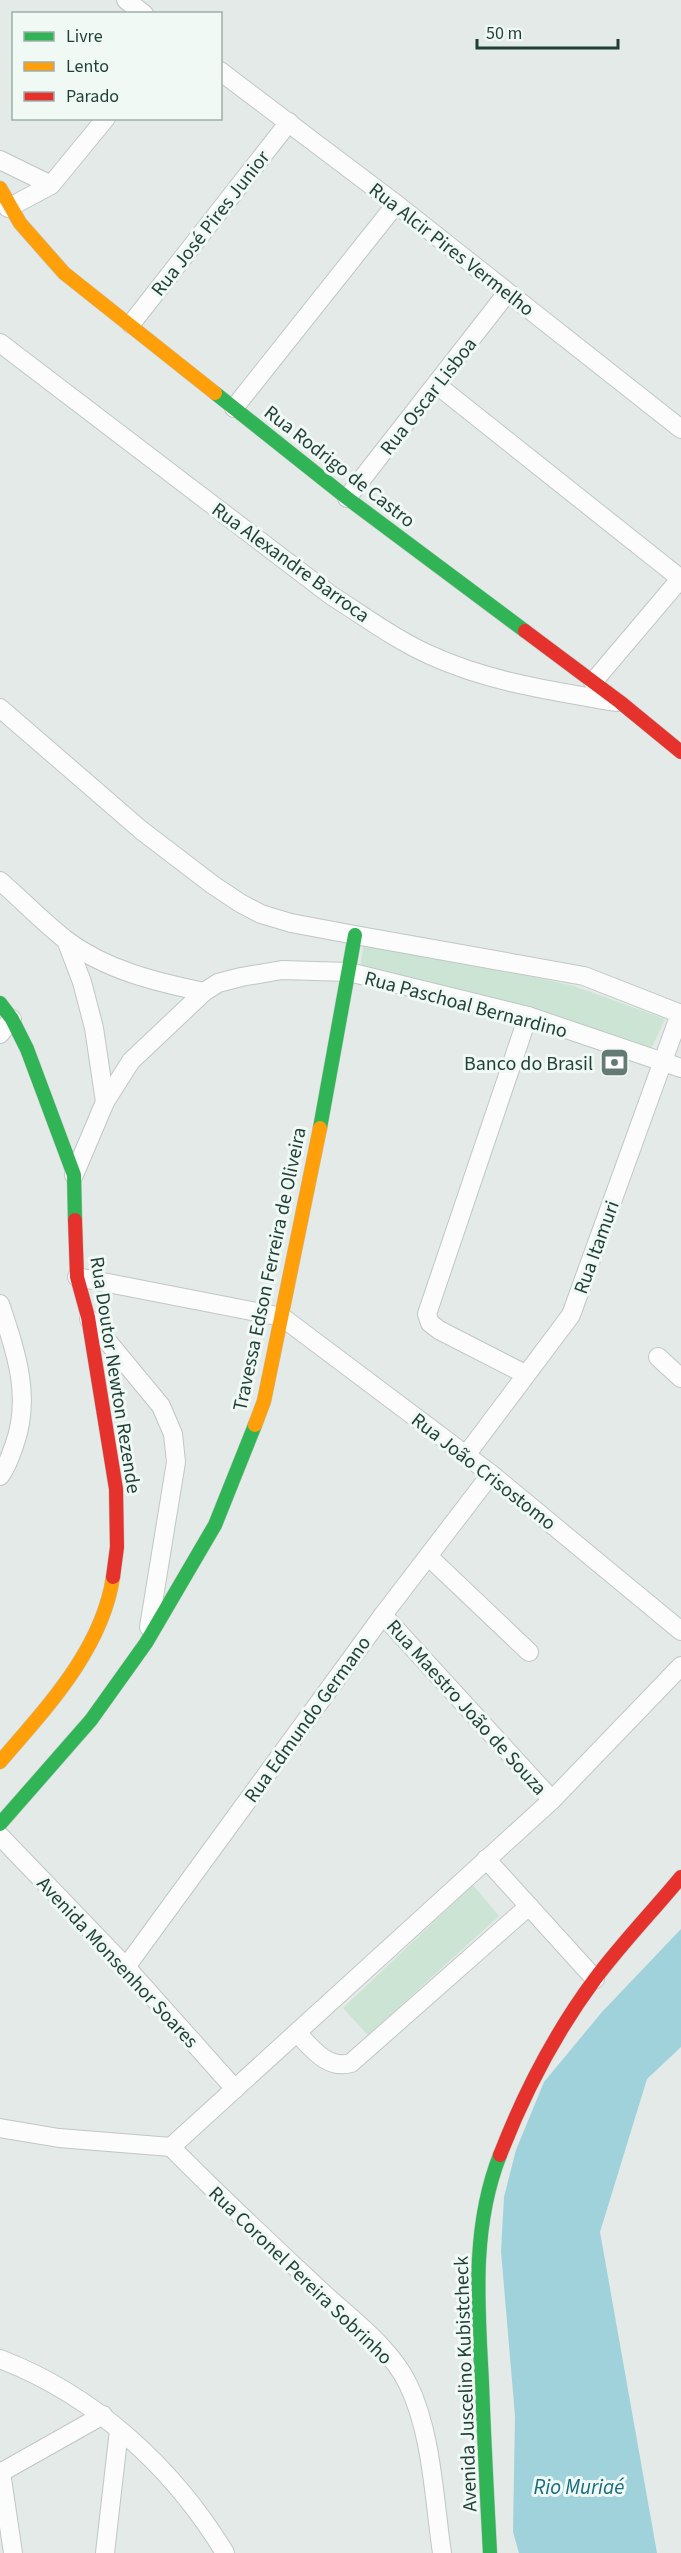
<svg xmlns="http://www.w3.org/2000/svg" width="681" height="2553" font-family="'Source Sans 3',sans-serif">
<style>
.green{fill:#cbe4d3}
.water{fill:#a0d2db}
.lines{fill:none;stroke-linecap:round;stroke-linejoin:round}
.street-casing{stroke:#c0c7c4;stroke-width:20}
.fast-casing{stroke:#bfc7c4;stroke-width:15}
.slow-casing{stroke:#bfc7c4;stroke-width:15}
.jam-casing{stroke:#bfc7c4;stroke-width:15}
.street{stroke:#fbfcfb;stroke-width:18}
.fast{stroke:#30b455;stroke-width:14}
.slow{stroke:#ff9f0a;stroke-width:14}
.jam{stroke:#e5322d;stroke-width:14}
.labels{text-anchor:middle;stroke-width:6;stroke-linejoin:round;paint-order:stroke}
.street-label{font-size:20px;fill:#1f3f37;stroke:#f1f9f5}
.poi-label{font-size:20px;fill:#1f3f37;stroke:#f1f9f5;text-anchor:end}
.water-label{font-size:21px;font-style:italic;fill:#156c7f;stroke:#f1f9f5}
</style>
<rect width="100%" height="100%" fill="#e3eae7"/>
<!-- green -->
<g class="green">
<polygon points="364,941 574,986 665,1019 651,1049 360,970"/>
<polygon points="473,1885 499,1916 368,2035 343,2008"/>
</g>
<!-- water -->
<polygon class="water" points="681,1929 681,2047 647,2079 600,2232 657,2553 519,2553 513,2532 515,2416 501,2251 504,2197 516,2150 544,2082 602,2012"/>
<g class="lines">
<defs>
<g id="street">
<polyline points="126,0 144,14"/>
<polyline points="220,71 396,204 681,429"/>
<polyline points="0,160 51,185"/>
<polyline points="8,208 51,185 106,118"/>
<polyline points="131,324 289,122"/>
<path d="M 0,343 L 332,596 C 364,616 396,640 430,655 C 489,682 552,691 616,702"/>
<polyline points="437,385 681,579"/>
<polyline points="234,408 396,204"/>
<polyline points="347,498 507,293"/>
<polyline points="593,682 681,578"/>
<polyline points="0,708 141,830 213,885 240,903 261,914 291,923 355,935 584,976 681,1014"/>
<path d="M 0,881 C 22,900 43,922 66,940 C 106,970 156,982 204,992"/>
<polyline points="66,940 82,982 94,1028 105,1102"/>
<polyline points="0,1034 12,1019"/>
<polyline points="74,1175 105,1102 131,1061 204,992 218,983 241,977 282,970 349,972 528,1016 681,1068"/>
<polyline points="77,1277 282,1317 491,1474 681,1631"/>
<path d="M 0,1304 C 16,1352 32,1397 14,1446 C 10,1457 7,1467 0,1476"/>
<polyline points="89,1319 161,1406 173,1434 176,1462 149,1627"/>
<polyline points="658,1357 681,1378"/>
<polyline points="525,1374 439,1330 430,1323 427,1314 528,1016"/>
<polyline points="466,1455 571,1315 680,1014"/>
<polyline points="429,1557 529,1652"/>
<polyline points="383,1615 552,1800"/>
<polyline points="0,1836 126,1967 235,2089"/>
<polyline points="486,1859 595,1979"/>
<polyline points="126,1967 383,1615 491,1474"/>
<path d="M 297,2033 C 312,2048 327,2070 351,2063 L 529,1906"/>
<polyline points="0,2128 59,2138 171,2147"/>
<polyline points="171,2147 552,1800 681,1666"/>
<path d="M 171,2147 C 220,2197 271,2244 322,2292 C 352,2320 390,2347 408,2384 C 432,2433 434,2499 442,2553"/>
<path d="M 0,2359 C 94,2395 173,2467 225,2553"/>
<polyline points="1,2472 13,2553"/>
<polyline points="0,2473 103,2415"/>
<polyline points="105,2553 119,2430"/>
</g>
<g id="fast">
<polyline points="215,393 347,498 525,631"/>
<polyline points="0,1003 12,1019 27,1049 74,1175 75,1220"/>
<polyline points="320,1128 355,935"/>
<polyline points="0,1824 91,1720 146,1643 215,1525 255,1425"/>
<path d="M 490,2553 C 487,2496 484,2440 482,2383 C 478,2307 471,2228 500,2155"/>
</g>
<g id="slow">
<polyline points="0,188 20,223 64,273 215,393"/>
<polyline points="255,1425 264,1401 320,1128"/>
<path d="M 0,1762 C 46,1708 102,1650 113,1577"/>
</g>
<g id="jam">
<polyline points="525,631 620,702 681,752"/>
<polyline points="75,1220 77,1277 88,1317 116,1489 117,1547 113,1577"/>
<path d="M 500,2155 C 524,2093 555,2033 595,1979 C 622,1943 653,1911 681,1877"/>
</g>
</defs>
<!-- street casing -->
<use href="#street" class="street-casing"/>
<!-- fast casing -->
<use href="#fast" class="fast-casing"/>
<!-- slow casing -->
<use href="#slow" class="slow-casing"/>
<!-- jam casing -->
<use href="#jam" class="jam-casing"/>
<!-- street -->
<use href="#street" class="street"/>
<!-- fast -->
<use href="#fast" class="fast"/>
<!-- slow -->
<use href="#slow" class="slow"/>
<!-- jam -->
<use href="#jam" class="jam"/>
</g>
<!-- icons -->
<defs>
<symbol id="bank-square" viewBox="-11 -11 22 22"><rect x="-9" y="-9" width="18" height="18" rx="4" fill="#647b75" stroke="#f1f9f5"/><path d="M-6-4H6V4H-6ZM0-2.3a2.3 2.3 0 1 0 0 4.6a2.3 2.3 0 1 0 0-4.6Z" fill="#fff"/></symbol>
</defs>
<g fill-rule="evenodd">
<use href="#bank-square" x="598" y="1046" width="33" height="33"/>
</g>
<g class="labels">
<!-- street labels -->
<g class="street-label">
<text transform="translate(210 223) rotate(-52)" y="7">Rua José Pires Junior</text>
<text transform="translate(452 249) rotate(38)" y="7">Rua Alcir Pires Vermelho</text>
<text transform="translate(428 396) rotate(-52)" y="7">Rua Oscar Lisboa</text>
<text transform="translate(340 466) rotate(38)" y="7">Rua Rodrigo de Castro</text>
<text transform="translate(291 562) rotate(36)" y="7">Rua Alexandre Barroca</text>
<text transform="translate(466 1004) rotate(15)" y="7">Rua Paschoal Bernardino</text>
<text transform="translate(596 1247) rotate(-70)" y="7">Rua Itamuri</text>
<text transform="translate(269 1269) rotate(-78)" y="7">Travessa Edson Ferreira de Oliveira</text>
<text transform="translate(116 1375) rotate(81)" y="7">Rua Doutor Newton Rezende</text>
<text transform="translate(484 1471) rotate(38)" y="7">Rua João Crisostomo</text>
<text transform="translate(467 1707) rotate(48)" y="7">Rua Maestro João de Souza</text>
<text transform="translate(307 1719) rotate(-54)" y="7">Rua Edmundo Germano</text>
<text transform="translate(118 1962) rotate(47)" y="7">Avenida Monsenhor Soares</text>
<text transform="translate(301 2275) rotate(44)" y="7">Rua Coronel Pereira Sobrinho</text>
<text transform="translate(465 2384) rotate(-92)" y="7">Avenida Juscelino Kubistcheck</text>
</g>
<!-- poi labels -->
<g class="poi-label">
<text x="593" y="1070">Banco do Brasil</text>
</g>
<!-- water labels -->
<g class="water-label">
<text x="579" y="2494">Rio Muriaé</text>
</g>
</g>
<!-- legend -->
<rect x="12" y="12" width="210" height="108" fill="#f1f9f5" stroke="#9dafa9" stroke-width="1.5"/>
<rect x="24" y="32" width="30" height="9" fill="#30b455" stroke="#9dafa9" stroke-width="1.5"/>
<text x="66" y="42" font-size="18" fill="#1f3f37">Livre</text>
<rect x="24" y="62" width="30" height="9" fill="#ff9f0a" stroke="#9dafa9" stroke-width="1.5"/>
<text x="66" y="72" font-size="18" fill="#1f3f37">Lento</text>
<rect x="24" y="92" width="30" height="9" fill="#e5322d" stroke="#9dafa9" stroke-width="1.5"/>
<text x="66" y="102" font-size="18" fill="#1f3f37">Parado</text>
<!-- scale -->
<path d="M477 39v9h141v-9" fill="none" stroke="#1f3f37" stroke-width="3"/>
<text x="486" y="39" font-size="18" fill="#1f3f37" stroke="#f1f9f5" stroke-width="4.5" paint-order="stroke">50 m</text>
</svg>
